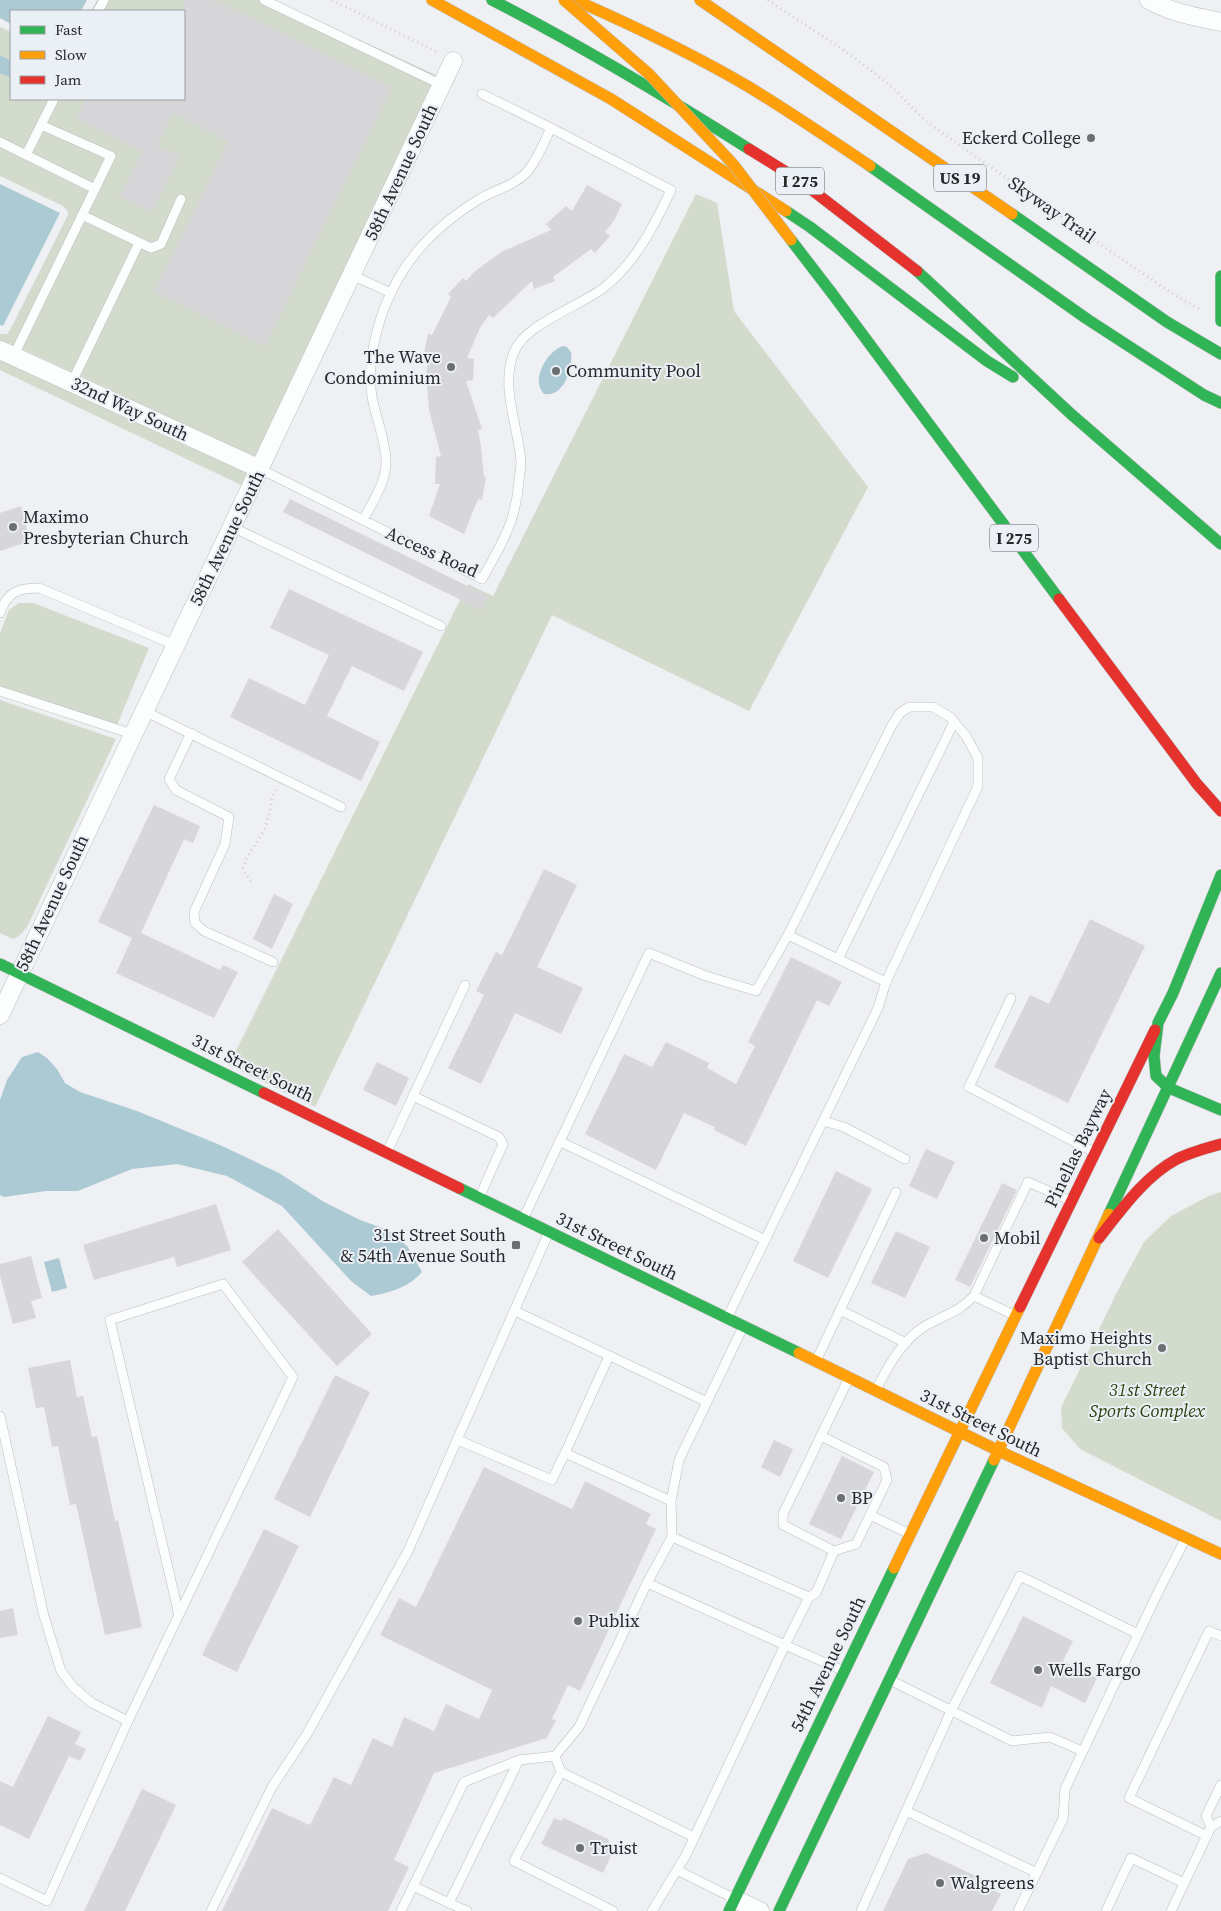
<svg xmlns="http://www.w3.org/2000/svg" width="1221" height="1911" font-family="'Source Serif 4',serif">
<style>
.green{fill:#d2dbcc}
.water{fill:#accad4}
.building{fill:#d7d7da}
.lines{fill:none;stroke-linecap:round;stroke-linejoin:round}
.lane-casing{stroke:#bcbec0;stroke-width:10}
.street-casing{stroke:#bcbec0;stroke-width:19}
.fast-casing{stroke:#bcbec0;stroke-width:12}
.slow-casing{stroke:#bcbec0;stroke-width:12}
.jam-casing{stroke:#bcbec0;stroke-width:12}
.path{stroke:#cfcfd0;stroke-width:3;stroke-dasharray:1 4;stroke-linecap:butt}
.lane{stroke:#fcfdfd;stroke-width:9}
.street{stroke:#fcfdfd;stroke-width:18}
.fast{stroke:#30b455;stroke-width:11}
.slow{stroke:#ff9f0a;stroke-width:11}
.jam{stroke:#e5322d;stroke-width:11}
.fast-bridge-casing{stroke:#bcbec0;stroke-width:12;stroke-linecap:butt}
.slow-bridge-casing{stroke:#bcbec0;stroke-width:12;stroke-linecap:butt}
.fast-bridge{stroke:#30b455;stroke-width:11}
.slow-bridge{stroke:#ff9f0a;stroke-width:11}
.poi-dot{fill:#6c6e70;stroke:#ebf0f6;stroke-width:2}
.labels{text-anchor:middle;stroke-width:4;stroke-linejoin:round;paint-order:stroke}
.shield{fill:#ebf0f6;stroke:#616467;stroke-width:1}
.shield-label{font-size:16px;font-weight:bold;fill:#26282a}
.poi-label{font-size:18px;fill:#26282a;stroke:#ebf0f6;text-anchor:start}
.street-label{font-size:18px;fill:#26282a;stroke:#ebf0f6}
.park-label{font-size:18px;font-style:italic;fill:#2d3f0a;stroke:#ebf0f6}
</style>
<rect width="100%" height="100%" fill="#eef0f3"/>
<!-- green -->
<g class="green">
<polygon points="97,0 273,0 436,75 255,457 9,343 2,359 247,473 241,485 0,370 0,334 7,334 10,330 68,215 67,210 63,206 0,176 0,27 11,32 11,99 184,99 184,11 91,11"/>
<polygon points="696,194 717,203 734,311 868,487 749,711 552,615 315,1107 229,1065 468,584 493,596"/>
<polygon points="19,603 33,603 149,648 117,725 0,686 0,633 9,610"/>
<polygon points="0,700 116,739 27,927 19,936 13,939 0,933"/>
<polygon points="1221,1192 1221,1521 1080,1449 1062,1428 1061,1408 1118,1290 1144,1242 1171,1216 1209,1196"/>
</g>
<!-- water -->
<g class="water">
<polygon points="0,0 87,0 81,11 11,11 11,24 0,18"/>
<polygon points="0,55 11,61 11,78 0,73"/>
<polygon points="0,184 60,213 3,326 0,325"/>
<path d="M 563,346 L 567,347 L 571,352 C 573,367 564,398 544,394 C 530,380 547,351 563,346 Z"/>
<path d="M 38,1052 L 47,1058 L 57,1069 L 65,1083 L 80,1092 L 137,1111 L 220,1145 L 279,1173 L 324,1202 L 360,1220 L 388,1230 L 407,1246 L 422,1272 C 409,1287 390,1293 371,1296 L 351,1281 L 282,1206 L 227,1176 L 177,1164 L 132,1169 L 78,1191 L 46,1191 L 4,1197 L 0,1195 L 0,1100 L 7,1080 L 22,1057 Z"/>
<polygon points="59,1258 67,1288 52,1292 44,1262"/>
</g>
<!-- building -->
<g class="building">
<polygon points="184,0 215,0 392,87 265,346 154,292 228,141 173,114 157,146 179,156 153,212 119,196 142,152 77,119 86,99 184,99"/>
<polygon points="587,185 622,204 615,219 605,232 610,236 595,253 591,249 553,277 555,281 534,289 532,281 493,318 489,315 480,328 467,358 474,359 473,380 466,381 482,429 478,430 481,446 484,477 486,477 482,500 478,499 464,534 429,516 440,484 435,484 436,457 441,456 429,410 426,374 428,360 423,358 428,334 432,335 451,297 448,294 463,278 466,281 474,272 501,252 551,230 546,224 566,206 572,211"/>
<polygon points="290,499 488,596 481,610 283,512"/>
<polygon points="21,506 30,541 0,551 0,513"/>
<polygon points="289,589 423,652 404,691 352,666 327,716 380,742 361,781 230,717 249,678 305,705 329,655 270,628"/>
<polygon points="154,805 200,826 193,843 184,839 141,933 220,970 223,965 238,972 214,1018 116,973 132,938 98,922"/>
<polygon points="544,869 577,885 537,967 583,988 561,1034 515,1013 481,1084 448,1068 484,995 476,991 496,952 502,955"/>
<polygon points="274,894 293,904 272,949 253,939"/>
<polygon points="1090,919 1145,946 1068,1103 994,1067 1030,995 1049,1004"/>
<polygon points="791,957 842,982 829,1006 817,1000 746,1146 714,1130 715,1127 684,1113 656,1170 585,1134 624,1054 652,1067 666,1042 709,1063 707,1068 736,1084 755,1046 748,1042"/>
<polygon points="377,1062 409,1078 396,1106 363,1090"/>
<polygon points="926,1149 955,1162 937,1199 909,1186"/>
<polygon points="836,1171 872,1189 828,1278 793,1261"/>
<polygon points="1002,1183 1017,1190 970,1287 955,1280"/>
<polygon points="216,1204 231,1250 177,1267 174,1257 94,1280 83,1245"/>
<polygon points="278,1229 372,1334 337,1366 242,1262"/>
<polygon points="896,1231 930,1247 905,1298 871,1283"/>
<polygon points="31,1256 42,1298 31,1301 36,1318 13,1324 0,1276 0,1264"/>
<polygon points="70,1360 77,1397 83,1396 92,1437 97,1436 115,1521 118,1520 142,1627 105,1635 76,1504 70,1505 58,1446 52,1447 44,1407 36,1408 28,1368"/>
<polygon points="335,1375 370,1392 310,1517 274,1499"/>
<polygon points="774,1440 793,1449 780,1477 761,1467"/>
<polygon points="842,1456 874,1472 841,1539 809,1524"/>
<polygon points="484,1467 572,1509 585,1481 651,1514 646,1524 656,1529 580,1691 568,1685 552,1719 556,1720 547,1738 434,1773 394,1860 409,1867 388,1911 222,1911 272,1808 310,1825 334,1777 351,1785 373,1738 392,1747 404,1717 434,1731 446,1704 479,1719 492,1690 380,1635 399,1598 416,1607"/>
<polygon points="264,1529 299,1546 237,1672 202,1655"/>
<polygon points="13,1608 18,1635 0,1638 0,1611"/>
<polygon points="1023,1616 1073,1641 1063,1661 1097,1678 1085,1703 1051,1686 1042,1708 990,1683"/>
<polygon points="48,1716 81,1732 75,1744 86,1749 80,1761 69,1756 29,1839 0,1825 0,1781 13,1787"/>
<polygon points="142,1789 176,1805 125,1911 84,1911"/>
<polygon points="554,1818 561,1821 564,1818 608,1839 613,1851 603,1873 541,1844"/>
<polygon points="926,1853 985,1880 983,1885 1001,1894 992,1911 883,1911 908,1859"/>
</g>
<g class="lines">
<defs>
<g id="lane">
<polyline points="264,0 442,85"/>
<polyline points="98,11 104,0"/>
<polyline points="482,94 551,128"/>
<polyline points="0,142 95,189"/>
<polyline points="26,155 54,99"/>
<polyline points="82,215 151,248 161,244 181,199"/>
<polyline points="352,275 391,293"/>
<polyline points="14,355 111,156 41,125"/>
<polyline points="72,382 139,243"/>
<path d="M 260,469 L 482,579 C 492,561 503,543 510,524 C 515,510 518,494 519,480 C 520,473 521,467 521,461 C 518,426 500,386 514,352 C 525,324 578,307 602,289 C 635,264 654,226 671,190 L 551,128 C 544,142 537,160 527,172 C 514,186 497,189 481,198 C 443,221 409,253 391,293 C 376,323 367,364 372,397 C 376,418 385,439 386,460 C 387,481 372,503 363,520"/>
<polyline points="232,527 441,626"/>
<path d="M 0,613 C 7,592 18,588 39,588 L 175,645"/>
<polyline points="0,691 132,734"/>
<polyline points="144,711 341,807"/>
<polyline points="191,733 169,779 176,790 229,817 225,844 194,912 195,923 204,931 273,962"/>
<polyline points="788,935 891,727 900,713 909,707 933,707 950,717 966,736 978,758 978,786 886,982"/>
<polyline points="838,959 954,722"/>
<polyline points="1011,998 969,1087 1094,1152"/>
<polyline points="413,1096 499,1137 503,1144 480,1196"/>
<polyline points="823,1121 844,1127 905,1159"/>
<polyline points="559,1141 765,1240"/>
<polyline points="387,1152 465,985"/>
<polyline points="524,1217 649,953 706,976 756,991 788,935 886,982 878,1008 728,1316"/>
<polyline points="840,1310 906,1343"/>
<polyline points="515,1311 707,1402"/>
<polyline points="1014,1315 974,1296 1028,1182 1071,1201"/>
<polyline points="816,1361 896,1192"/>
<path d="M 876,1390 C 887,1368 901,1342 922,1328 C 941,1316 958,1313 974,1296"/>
<polyline points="0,1416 44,1616 61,1671 73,1687 92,1703 128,1721 47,1901 0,1878"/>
<polyline points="821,1436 884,1467 887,1480 856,1544 834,1551"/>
<polyline points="458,1440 552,1480 565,1453 671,1501"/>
<polyline points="565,1453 609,1356"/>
<polyline points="870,1515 910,1534"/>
<polyline points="672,1537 647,1583 785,1645 809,1597 672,1537 671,1501 679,1460 743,1327"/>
<polyline points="809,1597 816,1593 834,1551 783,1525 783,1514 849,1378"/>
<polyline points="890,1680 1012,1741 1050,1737 1082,1751"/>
<polyline points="128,1721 293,1377 223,1284 110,1320 179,1615"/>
<polyline points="555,1756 579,1727 647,1583"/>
<polyline points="906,1811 1037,1873"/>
<polyline points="1211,1827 1206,1816 1221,1785"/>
<polyline points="1207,1836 1129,1798 1209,1631 1221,1636"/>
<polyline points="677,1870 735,1899"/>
<polyline points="413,1886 449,1903"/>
<polyline points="211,1911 272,1787 307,1734 408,1551 549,1232"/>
<polyline points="401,1911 464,1782 519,1760 555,1756 561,1772"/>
<polyline points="467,1911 449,1903 519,1760"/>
<polyline points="613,1911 514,1861 561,1772 694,1837"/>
<polyline points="652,1911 686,1855 785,1645 844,1671"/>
<polyline points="861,1911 951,1711 1020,1576 1138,1634"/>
<polyline points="1018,1911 1063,1819 1065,1789 1159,1590 1186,1538"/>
<polyline points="1106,1911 1131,1858 1184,1883"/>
<polyline points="1171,1911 1211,1827 1221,1821"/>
</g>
<g id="street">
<path d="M 1149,0 C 1172,13 1196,17 1221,22"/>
<polyline points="0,350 260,469"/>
<polyline points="0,1015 453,61"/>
<polyline points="735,1899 760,1911"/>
</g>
<g id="fast">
<path d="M 492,0 C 580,45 665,96 749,149"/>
<polyline points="870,166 1087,319 1204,395 1221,403"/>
<polyline points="786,211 810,227 987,361 1013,377"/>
<polyline points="1012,214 1167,322 1221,354"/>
<polyline points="917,271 1071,414 1221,544"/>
<polyline points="1221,276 1221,321"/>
<polyline points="831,292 1059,599"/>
<polyline points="1221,875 1173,993 1158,1023 1154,1056 1156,1076 1169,1088 1221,1110"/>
<polyline points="0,964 264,1093"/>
<polyline points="459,1188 799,1353"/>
<polyline points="1109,1214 1221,973"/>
<polyline points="729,1911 894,1568"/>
<polyline points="779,1911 994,1460"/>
</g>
<g id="slow">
<polyline points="432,0 611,99 786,211"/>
<path d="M 575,0 C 634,26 693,54 749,87 C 790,112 830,139 870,166"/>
<polyline points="700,0 1012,214"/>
<polyline points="799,1353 999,1451 1221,1554"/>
<polyline points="994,1460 1109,1214"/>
<polyline points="894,1568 1020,1307"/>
</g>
<g id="jam">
<polyline points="749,149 799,180 917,271"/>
<polyline points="1059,599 1197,784 1221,811"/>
<polyline points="264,1093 459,1188"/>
<path d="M 1099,1238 C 1121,1210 1145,1176 1177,1159 C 1191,1152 1206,1148 1221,1144"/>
<polyline points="1020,1307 1155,1030"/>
</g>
</defs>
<!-- lane casing -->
<use href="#lane" class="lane-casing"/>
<!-- street casing -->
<use href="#street" class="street-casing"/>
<!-- fast casing -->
<use href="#fast" class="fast-casing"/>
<!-- slow casing -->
<use href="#slow" class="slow-casing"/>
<!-- jam casing -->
<use href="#jam" class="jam-casing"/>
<!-- path -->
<g class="path">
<polyline points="332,0 439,53"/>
<path d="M 768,0 C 809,28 852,53 889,85 C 903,96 914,111 928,123 L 1126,262 L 1176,296 L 1199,309"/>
<path d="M 251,881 L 244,872 L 243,868 C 247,854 256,845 263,832 C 270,819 269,803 276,790"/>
</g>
<!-- lane -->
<use href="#lane" class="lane"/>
<!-- street -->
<use href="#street" class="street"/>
<!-- fast -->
<use href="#fast" class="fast"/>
<!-- slow -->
<use href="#slow" class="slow"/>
<!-- jam -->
<use href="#jam" class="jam"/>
<defs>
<polyline id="fast-bridge" points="791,240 831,292"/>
<polyline id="slow-bridge" points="564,0 649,74 733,164 791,240"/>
</defs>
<!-- fast-bridge casing -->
<use href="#fast-bridge" class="fast-bridge-casing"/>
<!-- slow-bridge casing -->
<use href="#slow-bridge" class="slow-bridge-casing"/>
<!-- fast-bridge -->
<use href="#fast-bridge" class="fast-bridge"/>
<!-- slow-bridge -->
<use href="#slow-bridge" class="slow-bridge"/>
</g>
<!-- markers -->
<g class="poi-dot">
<circle cx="1091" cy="138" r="5"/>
<circle cx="451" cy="367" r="5"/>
<circle cx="556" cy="371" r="5"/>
<circle cx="13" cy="527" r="5"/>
<circle cx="984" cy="1238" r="5"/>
<rect x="511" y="1240" width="10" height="10" rx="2.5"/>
<circle cx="1162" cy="1348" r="5"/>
<circle cx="841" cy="1498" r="5"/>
<circle cx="578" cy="1621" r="5"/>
<circle cx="1038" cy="1670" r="5"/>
<circle cx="580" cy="1848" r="5"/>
<circle cx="940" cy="1883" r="5"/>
</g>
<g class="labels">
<!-- shield labels -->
<g class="shield">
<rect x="934" y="164.5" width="52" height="27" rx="4"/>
<rect x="776" y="167.5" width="48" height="27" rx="4"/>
<rect x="990" y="524.5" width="48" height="27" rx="4"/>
</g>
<g class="shield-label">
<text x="960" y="184">US 19</text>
<text x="800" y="187">I 275</text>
<text x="1014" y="544">I 275</text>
</g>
<!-- poi labels -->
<g class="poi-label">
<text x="1081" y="144" text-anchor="end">Eckerd College</text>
<text x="441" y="363" text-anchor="end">The Wave<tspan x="441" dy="21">Condominium</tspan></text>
<text x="566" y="377">Community Pool</text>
<text x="23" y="523">Maximo<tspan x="23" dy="21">Presbyterian Church</tspan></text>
<text x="506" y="1241" text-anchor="end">31st Street South<tspan x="506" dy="21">&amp; 54th Avenue South</tspan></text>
<text x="994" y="1244">Mobil</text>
<text x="1152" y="1344" text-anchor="end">Maximo Heights<tspan x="1152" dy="21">Baptist Church</tspan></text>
<text x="851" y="1504">BP</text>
<text x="588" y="1627">Publix</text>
<text x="1048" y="1676">Wells Fargo</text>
<text x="590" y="1854">Truist</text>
<text x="950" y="1889">Walgreens</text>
</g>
<!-- street labels -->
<g class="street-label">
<text transform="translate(401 172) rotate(-65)" y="6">58th Avenue South</text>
<text transform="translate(1052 210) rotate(35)" y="6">Skyway Trail</text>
<text transform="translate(130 409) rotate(25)" y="6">32nd Way South</text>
<text transform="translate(227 538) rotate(-64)" y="6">58th Avenue South</text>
<text transform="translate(432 552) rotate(24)" y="6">Access Road</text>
<text transform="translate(52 903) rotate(-65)" y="6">58th Avenue South</text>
<text transform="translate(253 1068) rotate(26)" y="6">31st Street South</text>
<text transform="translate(1078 1148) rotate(-64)" y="6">Pinellas Bayway</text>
<text transform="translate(617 1246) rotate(26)" y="6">31st Street South</text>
<text transform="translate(981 1423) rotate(26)" y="6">31st Street South</text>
<text transform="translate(828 1664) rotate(-64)" y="6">54th Avenue South</text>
</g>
<!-- park labels -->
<g class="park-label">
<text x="1147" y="1396">31st Street<tspan x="1147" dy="21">Sports Complex</tspan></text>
</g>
</g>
<!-- legend -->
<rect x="10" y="10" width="175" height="90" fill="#ebf0f6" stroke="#9ca0a4"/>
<rect x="20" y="26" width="25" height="8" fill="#30b455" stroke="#9ca0a4"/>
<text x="55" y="35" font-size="15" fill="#26282a">Fast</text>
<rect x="20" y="51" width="25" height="8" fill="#ff9f0a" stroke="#9ca0a4"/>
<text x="55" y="60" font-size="15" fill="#26282a">Slow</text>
<rect x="20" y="76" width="25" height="8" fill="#e5322d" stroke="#9ca0a4"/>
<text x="55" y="85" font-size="15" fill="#26282a">Jam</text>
</svg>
